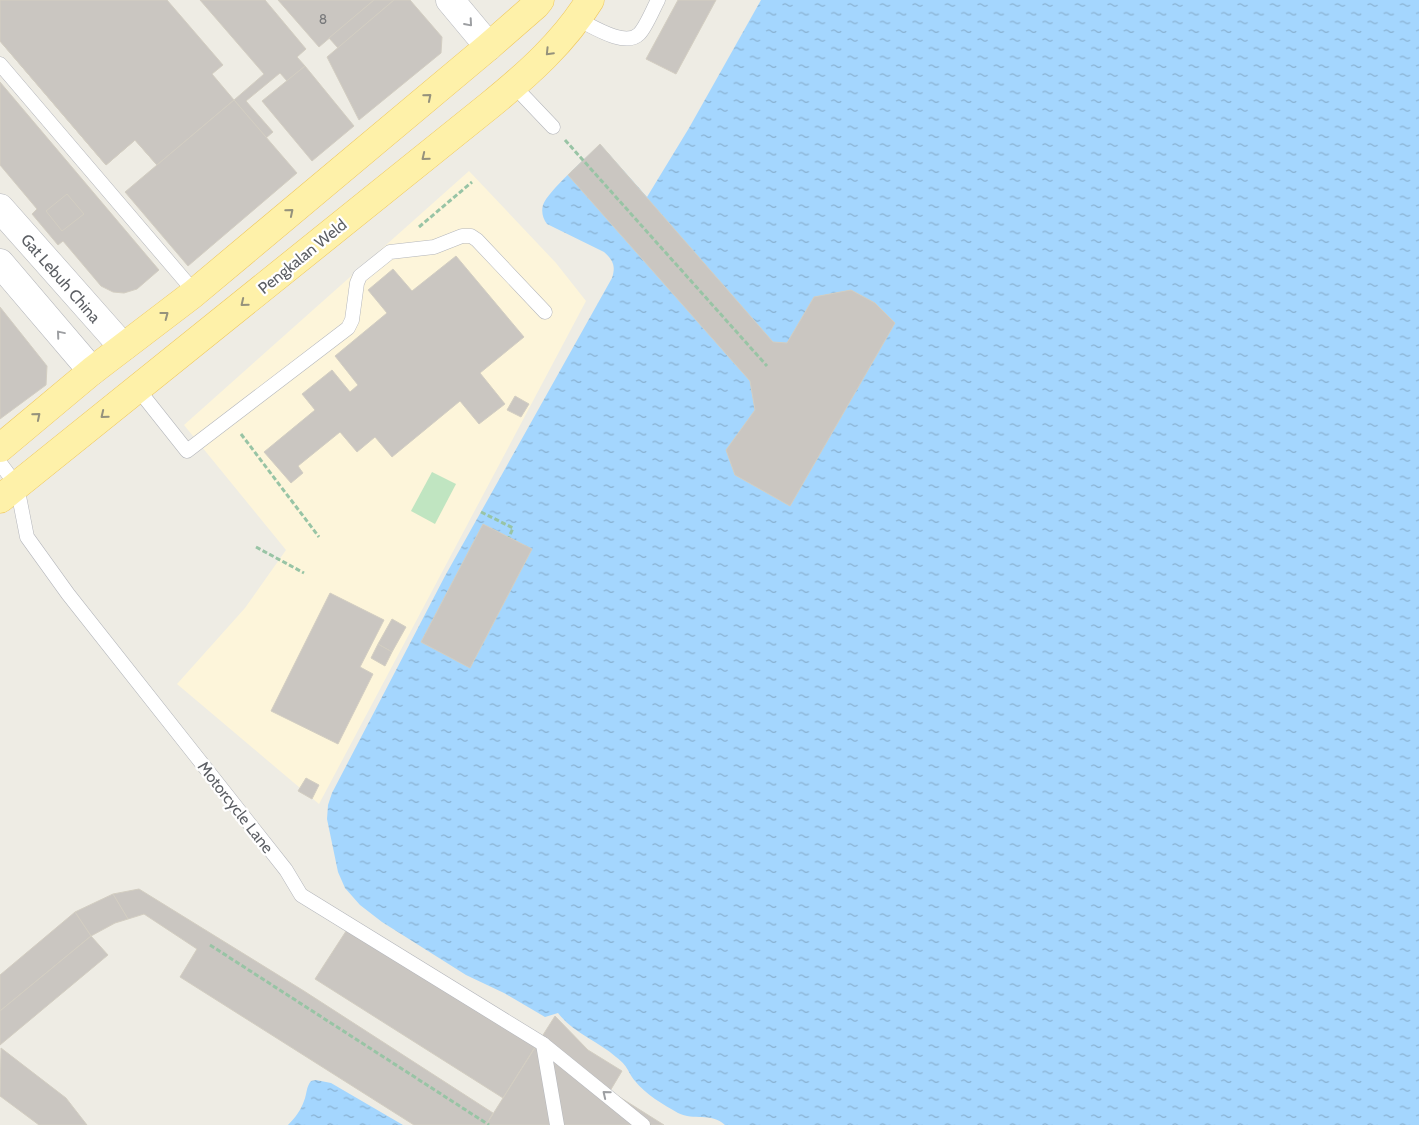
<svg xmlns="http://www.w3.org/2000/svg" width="1419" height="1125" font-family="Cabin,sans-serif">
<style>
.commercial{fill:#fdf5da}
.pitch{fill:#c0e5c1}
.water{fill:url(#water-ripples)}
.building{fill:#cac6c1;stroke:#d3cec2}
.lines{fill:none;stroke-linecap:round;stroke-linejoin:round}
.lane-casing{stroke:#b4b6bb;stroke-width:15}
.street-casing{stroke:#b4b6bb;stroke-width:29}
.primary-casing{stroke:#efc75b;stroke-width:29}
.path{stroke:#98c4a5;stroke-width:3;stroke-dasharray:5 2.5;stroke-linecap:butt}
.lane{stroke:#fff;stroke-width:14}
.street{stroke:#fff;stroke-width:28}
.primary{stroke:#fef1a9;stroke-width:28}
.oneway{stroke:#9d9fa2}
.oneway2{stroke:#95927c}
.labels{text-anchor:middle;stroke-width:4.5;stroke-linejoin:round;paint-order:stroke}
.number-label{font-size:14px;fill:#78797b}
.street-label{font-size:16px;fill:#5c5f64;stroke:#fff}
</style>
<defs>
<pattern id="water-ripples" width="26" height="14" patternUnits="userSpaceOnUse" patternTransform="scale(1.25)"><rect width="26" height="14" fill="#a4d6fe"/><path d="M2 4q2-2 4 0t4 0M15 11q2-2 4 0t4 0" fill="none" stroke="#89b1d1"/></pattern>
</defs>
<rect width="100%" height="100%" fill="#eeece4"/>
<!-- commercial -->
<polygon class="commercial" points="469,171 556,263 586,301 319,804 177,684 245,608 286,550 184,425"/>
<!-- pitch -->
<polygon class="pitch" points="432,472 456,484 435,524 411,511"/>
<!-- water -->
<g class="water">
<path d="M 761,0 L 1419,0 L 1419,1125 L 725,1125 C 711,1112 694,1121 678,1113 C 664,1105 645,1094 635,1081 C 627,1071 629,1067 616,1057 C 598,1041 573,1033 558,1013 L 545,1017 L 504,993 L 466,975 L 382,922 L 360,905 L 345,888 L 338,872 L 327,819 L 328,805 L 332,793 L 445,576 L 612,278 C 616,266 613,260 604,252 L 547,224 C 543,219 541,212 543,205 C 548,191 588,156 600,144 L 647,197 L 689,128 Z"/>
<path d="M 316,1080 L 331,1083 L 403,1125 L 288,1125 C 295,1118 301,1110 304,1101 C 307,1094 306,1087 311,1081 Z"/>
</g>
<!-- building -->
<g class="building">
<polygon points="0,0 120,0 196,89 146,132 167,156 157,165 135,140 106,165 0,41"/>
<polygon points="0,0 167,0 223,65 212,74 234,100 157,165 135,140 106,165 0,41"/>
<polygon points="200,0 265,0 306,49 297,57 305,66 287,81 280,73 246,101 273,132 266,138 234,100 264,74"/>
<polygon points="278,0 374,0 319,47"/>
<polygon points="374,0 394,0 338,48 329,38"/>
<polygon points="394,0 410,0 442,37 441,53 359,120 327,57"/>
<polygon points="678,0 716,0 676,74 646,59"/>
<polygon points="305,66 354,126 312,161 262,101"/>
<polygon points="0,82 159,270 137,289 124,293 113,292 101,286 63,241 58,245 32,214 37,209 0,165"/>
<polygon points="234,100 297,173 188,266 125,192"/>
<polygon points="600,144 773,342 787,343 814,297 851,290 875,303 895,323 790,506 735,475 726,450 755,410 750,381 568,175"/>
<polygon points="67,194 84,214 62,231 46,211"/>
<polygon points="456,256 524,337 480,373 505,404 479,424 460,401 392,457 375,437 357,452 340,432 298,466 303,473 291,483 264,452 315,410 302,394 332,370 350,392 358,385 335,356 387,313 368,290 393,269 412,291"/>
<polygon points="0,307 47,366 46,385 0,419"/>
<polygon points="515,396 529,404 521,417 507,410"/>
<polygon points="483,524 532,549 470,668 421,642"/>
<polygon points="330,593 384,620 360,667 373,674 338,744 271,711"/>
<polygon points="392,619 406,627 392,652 378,644"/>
<polygon points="378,644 392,652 385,666 371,658"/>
<polygon points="306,778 319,785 312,799 298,791"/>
<polygon points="139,889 304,991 493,1113 486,1125 414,1125 180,977 197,949 144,914 128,919 113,894"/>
<polygon points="113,894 128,919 115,923 91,936 75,912"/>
<polygon points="75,912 91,936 0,1011 0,975"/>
<polygon points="350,925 537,1044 503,1098 315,979"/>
<polygon points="91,936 108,955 0,1045 0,1011"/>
<polygon points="555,1016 588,1050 622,1071 610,1091 664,1125 486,1125"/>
<polygon points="1,1048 66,1098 87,1125 39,1125 0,1096"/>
</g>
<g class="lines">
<defs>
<g id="lane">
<path d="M 577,19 C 592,26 625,48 639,34 C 646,27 653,9 658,0"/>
<polyline points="0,64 186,282 193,294"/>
<polyline points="514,86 553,127"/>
<polyline points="137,388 187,451 348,328 352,320 357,283 360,276 390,252 434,247 462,236 471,236 477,240 545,312"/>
<polyline points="0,463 17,486 27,537 68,594 286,870 301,895 543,1044"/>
<polyline points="557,1125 543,1044 643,1125"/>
</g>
<g id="street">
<polyline points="450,0 480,36 488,47"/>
<polyline points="0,208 123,347"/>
<polyline points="0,263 92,371"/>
</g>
<g id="primary">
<polyline points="0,448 92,371 193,294 488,47 536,5 540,0"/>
<path d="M 0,499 L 490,105 C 528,74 564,42 590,0"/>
</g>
</defs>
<!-- lane casing -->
<use href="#lane" class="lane-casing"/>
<!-- street casing -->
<use href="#street" class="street-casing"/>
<!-- primary casing -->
<use href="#primary" class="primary-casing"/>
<!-- path -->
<g class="path">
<polyline points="565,140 767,366"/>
<polyline points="419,227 472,182"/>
<polyline points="241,434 319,537"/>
<polyline points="481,512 513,528 509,537"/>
<polyline points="256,547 304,573"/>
<polyline points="210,945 489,1125"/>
</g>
<!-- lane -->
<use href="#lane" class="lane"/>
<!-- street -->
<use href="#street" class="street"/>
<!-- primary -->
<use href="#primary" class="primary"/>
</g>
<!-- one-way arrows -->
<defs><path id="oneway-chevron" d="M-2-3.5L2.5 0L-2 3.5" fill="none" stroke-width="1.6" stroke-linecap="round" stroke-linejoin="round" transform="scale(1.25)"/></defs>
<g class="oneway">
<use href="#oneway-chevron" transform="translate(469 23) rotate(49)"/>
<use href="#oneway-chevron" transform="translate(60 334) rotate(-130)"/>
<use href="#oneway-chevron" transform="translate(606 1094) rotate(-141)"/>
</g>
<g class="oneway2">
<use href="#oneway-chevron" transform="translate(549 52) rotate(134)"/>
<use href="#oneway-chevron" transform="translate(428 97) rotate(-40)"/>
<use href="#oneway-chevron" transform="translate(425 157) rotate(141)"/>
<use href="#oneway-chevron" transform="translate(290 212) rotate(-40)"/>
<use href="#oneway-chevron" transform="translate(244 303) rotate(141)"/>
<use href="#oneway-chevron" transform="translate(165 315) rotate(-37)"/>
<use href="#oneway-chevron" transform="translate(104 415) rotate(141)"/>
<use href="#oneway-chevron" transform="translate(37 416) rotate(-40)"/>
</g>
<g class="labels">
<!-- number labels -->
<g class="number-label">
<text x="323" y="24">8</text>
</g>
<!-- street labels -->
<g class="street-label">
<text transform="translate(302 256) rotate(-39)" y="6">Pengkalan Weld</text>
<text transform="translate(61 278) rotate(49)" y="6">Gat Lebuh China</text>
<text transform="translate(236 807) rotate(52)" y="6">Motorcycle Lane</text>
</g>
</g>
</svg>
